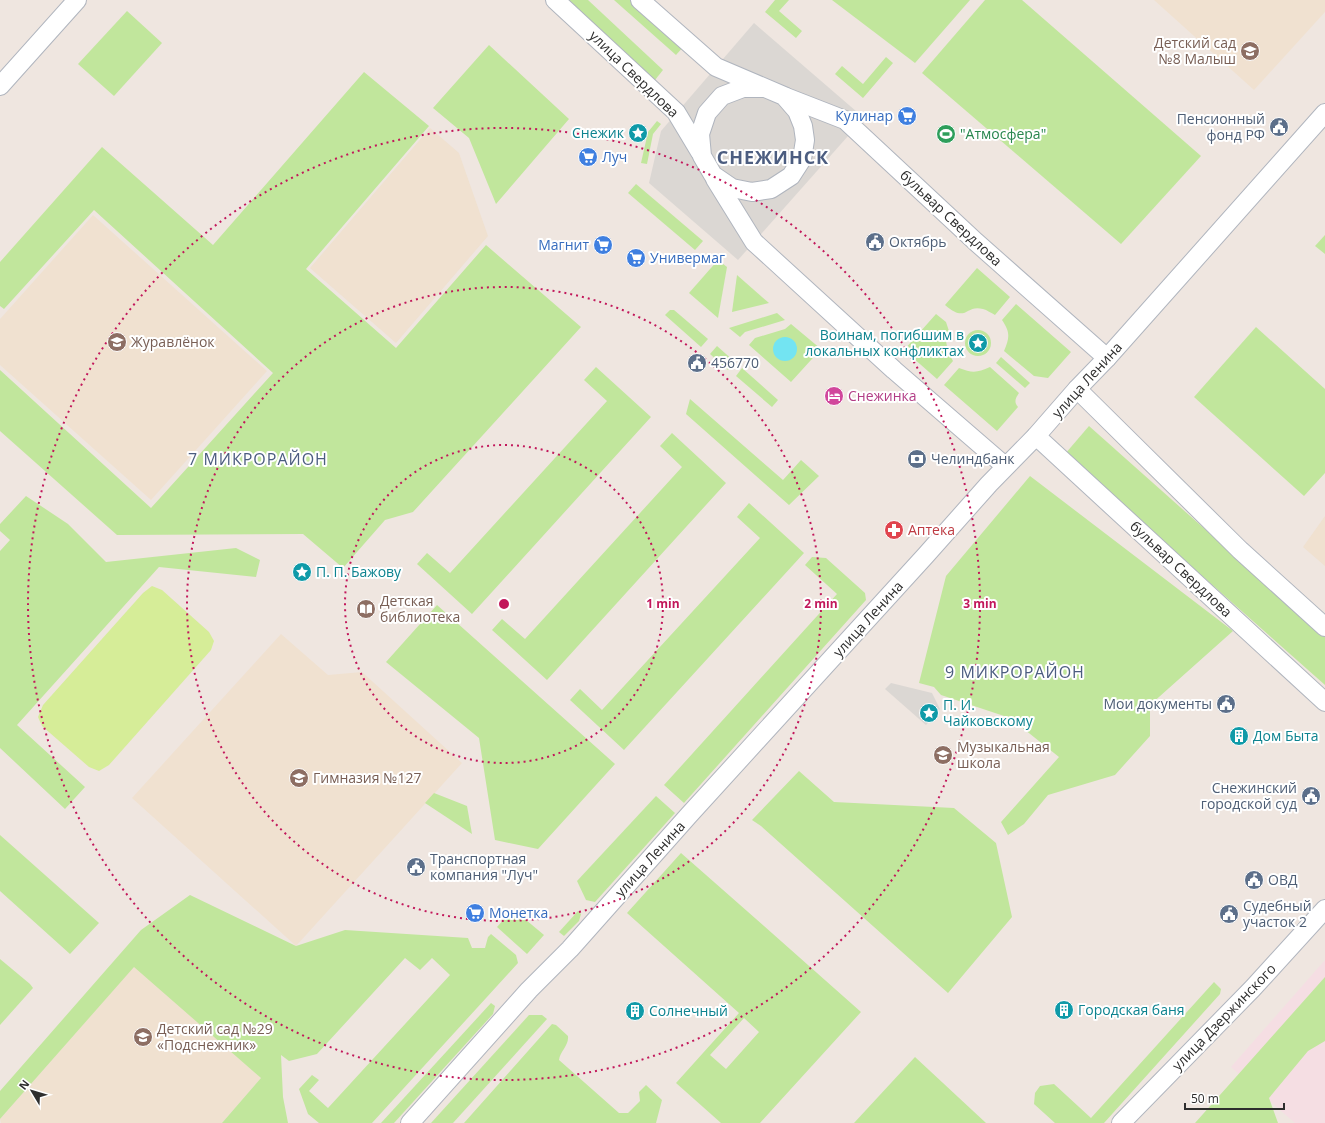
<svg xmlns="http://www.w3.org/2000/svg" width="1325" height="1123" font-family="'Open Sans',sans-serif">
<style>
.education{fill:#f0e1d0}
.medical{fill:#f5dee3}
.green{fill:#c1e69c;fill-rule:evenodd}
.pitch{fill:#d6ed98}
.plaza{fill:#dbd7d3}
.water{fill:#73e4f2}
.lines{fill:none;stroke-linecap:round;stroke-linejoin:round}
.tertiary-casing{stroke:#b0b5be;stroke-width:20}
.tertiary{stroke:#fff;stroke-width:18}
.ring{fill:none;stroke:#c2185b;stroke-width:2;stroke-dasharray:2 4}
.labels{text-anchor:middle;stroke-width:4;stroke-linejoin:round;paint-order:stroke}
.education-label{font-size:14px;fill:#785e54;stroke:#fff;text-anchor:start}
.street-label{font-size:14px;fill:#2e2e2e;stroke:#fff}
.shop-label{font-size:14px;fill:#366cbe;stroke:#fff;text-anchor:start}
.service-label{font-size:14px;fill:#4e5e75;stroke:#fff;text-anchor:start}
.culture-label{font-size:14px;fill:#0d838f;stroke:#fff;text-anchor:start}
.leisure-label{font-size:14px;fill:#27864d;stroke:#fff;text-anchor:start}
.hotel-label{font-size:14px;fill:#b23c85;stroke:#fff;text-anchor:start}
.health-label{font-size:14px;fill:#be3a42;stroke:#fff;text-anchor:start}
.quarter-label{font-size:16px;letter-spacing:1px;fill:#4c5d80;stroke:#fff}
.district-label{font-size:18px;font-weight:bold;letter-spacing:1px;fill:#4c5d80;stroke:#fff}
.centre{fill:#c2185b;stroke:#fff;stroke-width:2}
.ring-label{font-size:12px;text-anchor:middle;font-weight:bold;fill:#c2185b;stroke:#fff;stroke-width:4;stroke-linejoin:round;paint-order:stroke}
</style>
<rect width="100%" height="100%" fill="#efe6e0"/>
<!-- education -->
<g class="education">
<polygon points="1154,0 1325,0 1325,12 1254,90"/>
<polygon points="430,128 459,153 488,236 396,343 310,268"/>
<polygon points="93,215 267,371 151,500 0,365 0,319"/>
<polygon points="1325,516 1325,566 1303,547"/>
<polygon points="281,634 328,675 362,672 462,763 296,946 132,798"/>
<polygon points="134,966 261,1078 222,1123 1,1123 0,1119"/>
</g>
<!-- medical -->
<polygon class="medical" points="1325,960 1325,1123 1295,1123 1231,1067"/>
<!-- green -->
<g class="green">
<polygon points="568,0 588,0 663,70 655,80"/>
<polygon points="614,0 633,0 684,46 676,55"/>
<polygon points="775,0 789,0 779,11 802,31 796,38 765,12"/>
<polygon points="832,0 970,0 915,63"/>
<polygon points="985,0 1022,0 1201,156 1121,244 922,73"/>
<polygon points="127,11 162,43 114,96 78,64"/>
<polygon points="489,45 569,119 496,204 469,138 433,108"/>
<polygon points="886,57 893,63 863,98 835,74 842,66 863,84"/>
<polygon points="364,72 429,126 306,269 396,348 486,245 581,327 413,512 385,520 343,568 303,534 117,535 0,431 0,370 151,508 273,373 94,210 4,309 0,306 0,262 102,147 213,245"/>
<polygon points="657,121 661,124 653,134 647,164 641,163 648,132"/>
<polygon points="636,184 703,241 695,250 628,193"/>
<polygon points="1325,235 1325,254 1315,246"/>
<polygon points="718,260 727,267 718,318 689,293"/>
<path d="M 977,268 L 1010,297 L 995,315 C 991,313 987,310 983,309 C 965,304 967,324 945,305 Z"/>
<polygon points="737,275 769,303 732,312"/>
<path d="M 1016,304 L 1071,352 L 1048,378 L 1034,376 L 1004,351 C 1010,337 1010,332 1002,320 Z"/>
<polygon points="670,310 674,310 708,339 701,347 665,315"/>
<polygon points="777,313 785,320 745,332 740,337 729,328"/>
<polygon points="936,314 946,322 949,331 946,341 948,352 953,361 937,379 904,350"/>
<polygon points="791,324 821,349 791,382 749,345 755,338 785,329"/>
<polygon points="1256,327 1325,389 1325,473 1304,496 1194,397"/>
<circle cx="978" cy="343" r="13"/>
<polygon points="717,346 735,362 728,370 710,354"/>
<polygon points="1001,357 1030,383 1025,388 996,363"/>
<polygon points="596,367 651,417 472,614 417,564 427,553 450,573 607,401 584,380"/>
<path d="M 990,367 L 1019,393 C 1015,399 1014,402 1018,407 L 997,431 L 944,385 L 959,368 C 972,373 977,373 990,367 Z"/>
<polygon points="742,368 778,400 772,407 736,376"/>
<polygon points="690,399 783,480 801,460 819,476 789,505 686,414"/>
<polygon points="1089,426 1325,636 1325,685 1065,454"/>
<polygon points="672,433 726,483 547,680 492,630 502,619 525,639 682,467 660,446"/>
<polygon points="1030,476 1233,631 1150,705 1150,736 1115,775 1048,795 1024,824 1008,835 1001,822 1059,757 1010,718 941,695 934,687 919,683 946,576"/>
<polygon points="26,496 68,524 106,562 236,548 260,560 256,577 159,567 17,725 85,787 65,809 0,748 0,551 10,540 0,531 0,524"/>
<polygon points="749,503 804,553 624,750 570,700 580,689 602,710 760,538 737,517"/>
<polygon points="812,557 826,558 865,593 866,600 684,803 664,785 837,594 805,565"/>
<polygon points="437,605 615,764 538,849 495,840 479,738 386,662"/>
<polygon points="799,771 834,802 954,808 996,843 1012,917 948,993 761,826 752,820"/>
<polygon points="434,793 467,806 472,834 425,803"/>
<polygon points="656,796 675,813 595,902 586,900 577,881"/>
<polygon points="0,835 99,923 70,954 0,891"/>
<path d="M 681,853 L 764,926 L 861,1012 L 760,1123 L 721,1123 L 676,1083 L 739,1013 L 627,913 ZM 744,1018 L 759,1032 L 726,1069 L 710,1055 Z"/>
<polygon points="190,895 296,946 345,930 468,938 472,948 485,948 488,937 491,934 516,955 518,963 372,1123 319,1123 308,1114 299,1089 312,1075 319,1080 309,1091 328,1108 450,975 432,958 420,970 405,958 317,1054 289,1061 281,1055 283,1097 288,1123 222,1123 261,1078 134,967 0,1119 0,1091 141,930"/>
<polygon points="513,909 544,935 527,954 497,927"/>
<polygon points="578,911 581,914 579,921 564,936 559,932"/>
<polygon points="0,959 30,984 33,988 0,1025"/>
<polygon points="1325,977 1325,1041 1308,1051 1269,1098 1278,1123 1195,1123"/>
<polygon points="1214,982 1221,989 1220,994 1104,1123 1055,1123 1034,1104 1035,1093 1040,1086 1054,1084 1091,1118"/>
<polygon points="491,1003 495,1006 493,1014 394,1123 381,1123"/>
<polygon points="529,1015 542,1015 547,1019 453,1123 431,1123"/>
<path d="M 552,1024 L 556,1025 L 568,1036 C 569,1046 560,1051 559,1060 L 619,1113 L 628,1113 L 640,1101 L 639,1092 L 646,1085 L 662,1100 L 656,1123 L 464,1123 Z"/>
<polygon points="915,1057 986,1123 854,1123"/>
</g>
<!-- pitch -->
<polygon class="pitch" points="152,586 162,590 209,632 214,641 211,650 109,765 99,771 89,767 42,726 38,717 43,705 143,593"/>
<!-- plaza -->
<g class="plaza">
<polygon points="754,23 864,118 738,260 649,183 661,131"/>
<polygon points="891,683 932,693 940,709 926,725 885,689"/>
</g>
<!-- water -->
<circle class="water" cx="785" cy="349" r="12"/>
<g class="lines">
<defs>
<g id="tertiary">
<polyline points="555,0 676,112 700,152"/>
<polyline points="640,0 716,67 784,96 797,111 803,126 805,140 802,159 791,176 771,189 752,192 732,188 713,175 702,156 700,134 707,113 722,96 743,88 764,88"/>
<polyline points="0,86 77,0"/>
<polyline points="786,97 845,120 976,242 1107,358"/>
<polyline points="715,179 754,242 894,370 1005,466"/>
<polyline points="1077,389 1240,550 1325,627"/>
<polyline points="1036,436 1325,702"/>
<polyline points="410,1123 529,990 570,949 689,815 926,555 989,484 1036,436 1077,389 1107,358 1325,113"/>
<polyline points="1121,1123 1253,988 1325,909"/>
</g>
</defs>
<!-- tertiary casing -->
<use href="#tertiary" class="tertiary-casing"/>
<!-- tertiary -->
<use href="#tertiary" class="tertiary"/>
</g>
<!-- distance rings -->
<g class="ring">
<circle cx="504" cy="604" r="159"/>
<circle cx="504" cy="604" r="317"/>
<circle cx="504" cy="604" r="476"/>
</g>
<!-- icons -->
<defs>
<symbol id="school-disc" viewBox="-11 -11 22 22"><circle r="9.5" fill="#8d6e63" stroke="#fff"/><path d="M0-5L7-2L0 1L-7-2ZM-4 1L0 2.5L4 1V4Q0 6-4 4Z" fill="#fff"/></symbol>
<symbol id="supermarket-disc" viewBox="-11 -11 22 22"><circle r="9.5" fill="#3f7fe0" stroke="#fff"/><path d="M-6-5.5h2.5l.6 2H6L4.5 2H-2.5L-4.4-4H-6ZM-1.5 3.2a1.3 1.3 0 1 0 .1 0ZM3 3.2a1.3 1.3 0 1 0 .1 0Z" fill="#fff"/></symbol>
<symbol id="civic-disc" viewBox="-11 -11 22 22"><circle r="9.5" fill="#5c6f8a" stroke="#fff"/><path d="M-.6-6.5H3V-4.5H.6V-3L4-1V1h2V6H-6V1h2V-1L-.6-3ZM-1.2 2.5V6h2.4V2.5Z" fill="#fff"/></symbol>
<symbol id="sight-disc" viewBox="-11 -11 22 22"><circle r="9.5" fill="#0f9aa8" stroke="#fff"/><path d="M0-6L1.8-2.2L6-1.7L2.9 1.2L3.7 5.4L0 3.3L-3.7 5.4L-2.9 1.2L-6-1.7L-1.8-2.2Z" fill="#fff"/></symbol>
<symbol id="stadium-disc" viewBox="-11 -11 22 22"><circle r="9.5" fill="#2e9e5b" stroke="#fff"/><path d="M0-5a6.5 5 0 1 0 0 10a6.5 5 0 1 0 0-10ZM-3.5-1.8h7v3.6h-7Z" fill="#fff"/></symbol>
<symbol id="hotel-disc" viewBox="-11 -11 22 22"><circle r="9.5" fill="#d1479c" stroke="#fff"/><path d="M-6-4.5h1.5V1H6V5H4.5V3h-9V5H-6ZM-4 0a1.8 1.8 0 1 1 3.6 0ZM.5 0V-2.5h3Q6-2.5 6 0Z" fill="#fff"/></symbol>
<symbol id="bank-disc" viewBox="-11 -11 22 22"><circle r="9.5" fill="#5c6f8a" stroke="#fff"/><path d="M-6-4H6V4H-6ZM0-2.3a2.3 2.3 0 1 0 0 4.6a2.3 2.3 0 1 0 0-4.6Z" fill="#fff"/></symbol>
<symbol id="pharmacy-disc" viewBox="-11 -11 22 22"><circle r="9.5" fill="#e0444e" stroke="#fff"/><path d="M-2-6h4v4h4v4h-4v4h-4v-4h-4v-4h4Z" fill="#fff"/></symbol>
<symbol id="library-disc" viewBox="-11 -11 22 22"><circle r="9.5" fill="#8d6e63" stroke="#fff"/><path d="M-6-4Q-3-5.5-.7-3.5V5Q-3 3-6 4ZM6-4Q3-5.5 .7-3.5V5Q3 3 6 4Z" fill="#fff"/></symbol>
<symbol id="building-disc" viewBox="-11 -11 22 22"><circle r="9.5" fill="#0f9aa8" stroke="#fff"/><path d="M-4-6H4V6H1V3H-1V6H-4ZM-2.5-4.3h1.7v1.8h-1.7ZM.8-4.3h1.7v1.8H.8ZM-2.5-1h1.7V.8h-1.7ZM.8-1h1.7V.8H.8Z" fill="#fff"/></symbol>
</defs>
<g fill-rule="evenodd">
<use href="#school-disc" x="1239" y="40" width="22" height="22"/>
<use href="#supermarket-disc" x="896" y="105" width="22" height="22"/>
<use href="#civic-disc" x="1268" y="116" width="22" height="22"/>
<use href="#sight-disc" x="627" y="122" width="22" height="22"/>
<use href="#stadium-disc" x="935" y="123" width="22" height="22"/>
<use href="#supermarket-disc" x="577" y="146" width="22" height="22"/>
<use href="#civic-disc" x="864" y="231" width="22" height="22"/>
<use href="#supermarket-disc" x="592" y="234" width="22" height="22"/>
<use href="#supermarket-disc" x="625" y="247" width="22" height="22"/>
<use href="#school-disc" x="106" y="331" width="22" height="22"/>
<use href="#sight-disc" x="967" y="332" width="22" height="22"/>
<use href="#civic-disc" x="686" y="352" width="22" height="22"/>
<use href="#hotel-disc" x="823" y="385" width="22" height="22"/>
<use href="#bank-disc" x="906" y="448" width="22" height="22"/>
<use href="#pharmacy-disc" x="883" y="519" width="22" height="22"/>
<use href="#sight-disc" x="291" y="561" width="22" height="22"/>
<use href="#library-disc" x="355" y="598" width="22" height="22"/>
<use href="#civic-disc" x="1215" y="693" width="22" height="22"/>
<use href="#sight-disc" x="918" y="702" width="22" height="22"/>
<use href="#building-disc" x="1228" y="725" width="22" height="22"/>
<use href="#school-disc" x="932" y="744" width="22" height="22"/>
<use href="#school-disc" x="288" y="767" width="22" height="22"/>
<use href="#civic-disc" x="1300" y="785" width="22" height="22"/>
<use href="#civic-disc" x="405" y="856" width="22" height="22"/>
<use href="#civic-disc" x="1243" y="869" width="22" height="22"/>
<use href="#supermarket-disc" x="464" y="902" width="22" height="22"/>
<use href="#civic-disc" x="1218" y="903" width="22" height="22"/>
<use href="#building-disc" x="1053" y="999" width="22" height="22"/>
<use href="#building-disc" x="624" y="1000" width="22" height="22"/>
<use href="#school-disc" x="132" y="1026" width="22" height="22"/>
</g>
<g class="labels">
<!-- education labels -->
<g class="education-label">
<text x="1236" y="48" text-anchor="end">Детский сад<tspan x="1236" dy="16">№8 Малыш</tspan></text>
<text x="131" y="347">Журавлёнок</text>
<text x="380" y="606">Детская<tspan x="380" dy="16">библиотека</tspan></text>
<text x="957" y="752">Музыкальная<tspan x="957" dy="16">школа</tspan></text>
<text x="313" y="783">Гимназия №127</text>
<text x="157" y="1034">Детский сад №29<tspan x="157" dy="16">«Подснежник»</tspan></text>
</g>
<!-- street labels -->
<g class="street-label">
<text transform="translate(634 74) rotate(44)" y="5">улица Свердлова</text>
<text transform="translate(951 218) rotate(43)" y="5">бульвар Свердлова</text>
<text transform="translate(1087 380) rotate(-48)" y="5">улица Ленина</text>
<text transform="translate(1181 569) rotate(43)" y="5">бульвар Свердлова</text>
<text transform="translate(868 619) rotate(-48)" y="5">улица Ленина</text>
<text transform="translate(650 859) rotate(-48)" y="5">улица Ленина</text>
<text transform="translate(1224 1017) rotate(-46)" y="5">улица Дзержинского</text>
</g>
<!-- shop labels -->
<g class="shop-label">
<text x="893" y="121" text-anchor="end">Кулинар</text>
<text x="602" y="162">Луч</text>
<text x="589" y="250" text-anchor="end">Магнит</text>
<text x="650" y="263">Универмаг</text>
<text x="489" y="918">Монетка</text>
</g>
<!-- service labels -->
<g class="service-label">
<text x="1265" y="124" text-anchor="end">Пенсионный<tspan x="1265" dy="16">фонд РФ</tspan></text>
<text x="889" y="247">Октябрь</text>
<text x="711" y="368">456770</text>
<text x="931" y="464">Челиндбанк</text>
<text x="1212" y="709" text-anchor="end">Мои документы</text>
<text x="1297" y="793" text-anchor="end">Снежинский<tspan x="1297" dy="16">городской суд</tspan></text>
<text x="430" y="864">Транспортная<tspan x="430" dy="16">компания "Луч"</tspan></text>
<text x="1268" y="885">ОВД</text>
<text x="1243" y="911">Судебный<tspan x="1243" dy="16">участок 2</tspan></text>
</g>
<!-- culture labels -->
<g class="culture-label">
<text x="624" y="138" text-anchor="end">Снежик</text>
<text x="964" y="340" text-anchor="end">Воинам, погибшим в<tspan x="964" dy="16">локальных конфликтах</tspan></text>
<text x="316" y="577">П. П. Бажову</text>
<text x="943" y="710">П. И.<tspan x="943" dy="16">Чайковскому</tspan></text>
<text x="1253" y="741">Дом Быта</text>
<text x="1078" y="1015">Городская баня</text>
<text x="649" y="1016">Солнечный</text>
</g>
<!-- leisure labels -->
<g class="leisure-label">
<text x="960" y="139">"Атмосфера"</text>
</g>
<!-- hotel labels -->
<g class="hotel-label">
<text x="848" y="401">Снежинка</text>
</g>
<!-- health labels -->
<g class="health-label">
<text x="908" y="535">Аптека</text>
</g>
<!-- quarter labels -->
<g class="quarter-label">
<text x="258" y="465">7 МИКРОРАЙОН</text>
<text x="1015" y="678">9 МИКРОРАЙОН</text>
</g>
<!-- district labels -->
<g class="district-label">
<text x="773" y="164">СНЕЖИНСК</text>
</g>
</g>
<circle cx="504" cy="604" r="6" class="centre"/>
<g class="ring-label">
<text x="663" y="608">1 min</text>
<text x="821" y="608">2 min</text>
<text x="980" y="608">3 min</text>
</g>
<!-- north arrow -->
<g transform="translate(32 1091) rotate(308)" stroke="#ffffff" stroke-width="3" paint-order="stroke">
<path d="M0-3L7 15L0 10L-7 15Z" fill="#2e2e2e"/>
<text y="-6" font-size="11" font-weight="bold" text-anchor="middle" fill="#2e2e2e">N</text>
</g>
<!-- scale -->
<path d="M1185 1103v6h99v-6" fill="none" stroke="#2e2e2e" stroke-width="2"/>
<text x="1191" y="1103" font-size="12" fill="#2e2e2e" stroke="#ffffff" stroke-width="3" paint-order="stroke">50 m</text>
</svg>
